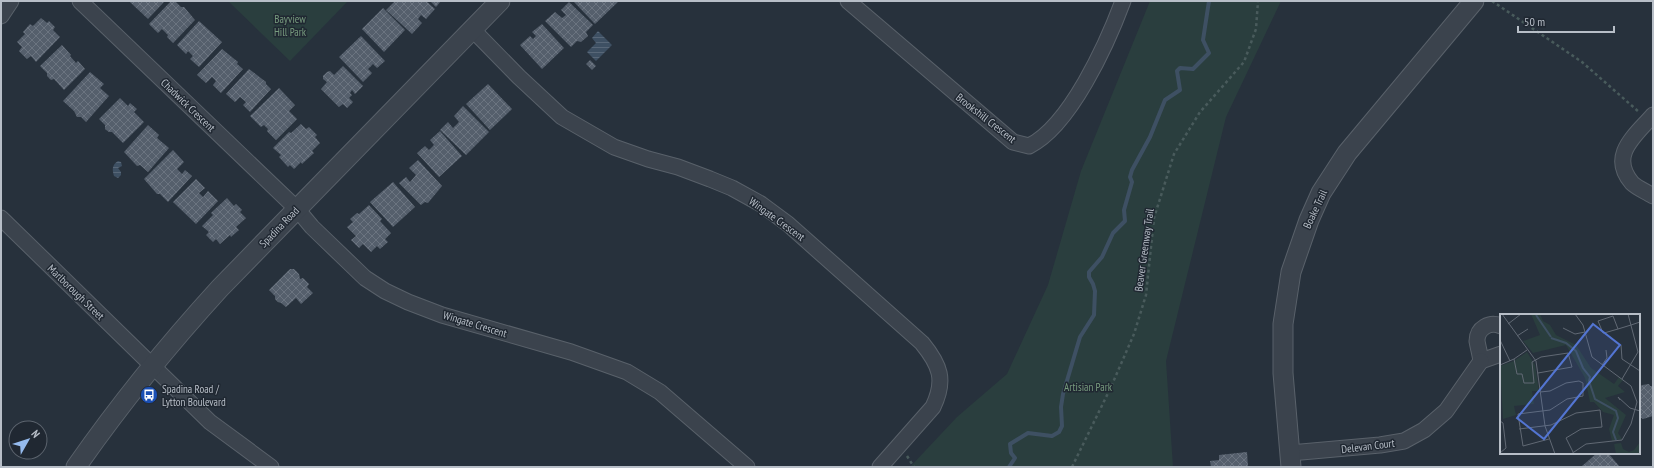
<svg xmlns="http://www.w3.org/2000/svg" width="1654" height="468" font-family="'PT Sans Narrow',sans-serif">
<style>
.green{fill:#2a3e3e}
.water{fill:url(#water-rules)}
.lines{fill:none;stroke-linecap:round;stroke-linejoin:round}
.stream{stroke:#3e5063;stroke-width:4}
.building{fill:url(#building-cross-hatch)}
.minor-casing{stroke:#59616a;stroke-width:17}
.tertiary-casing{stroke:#59616a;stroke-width:21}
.path{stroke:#495b5c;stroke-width:2.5;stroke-dasharray:3 3;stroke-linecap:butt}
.minor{stroke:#3b434d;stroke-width:15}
.tertiary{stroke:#3b434d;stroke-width:19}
.labels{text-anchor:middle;stroke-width:3;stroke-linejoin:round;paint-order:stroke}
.park-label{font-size:11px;fill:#779b7e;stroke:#202832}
.street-label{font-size:11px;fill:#b7bec7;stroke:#202832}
.poi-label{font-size:11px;fill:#b7bec7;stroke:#202832;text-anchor:start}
.inset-river{fill:none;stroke:#3e5063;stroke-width:2}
.inset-road{fill:none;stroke:#616974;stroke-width:1}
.view{fill:#5375d2;fill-opacity:0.15;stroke:#5375d2;stroke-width:2}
.inset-edge{fill:none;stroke:#b7bec7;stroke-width:2}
</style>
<defs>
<pattern id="water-rules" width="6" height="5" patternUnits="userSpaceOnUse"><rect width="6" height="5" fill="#3e5063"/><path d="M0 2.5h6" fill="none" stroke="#586778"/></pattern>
<pattern id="building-cross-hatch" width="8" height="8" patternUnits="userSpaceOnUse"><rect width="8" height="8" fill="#555f6c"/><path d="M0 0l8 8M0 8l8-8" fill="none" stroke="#6b7480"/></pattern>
</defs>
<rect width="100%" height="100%" fill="#27313c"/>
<!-- green -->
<g class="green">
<polygon points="228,1 348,1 290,61"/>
<polygon points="1150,1 1281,1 1226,117 1166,361 1173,467 910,467 957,417 1007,374 1048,285 1081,171"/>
</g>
<!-- water -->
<g class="water">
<polygon points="598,31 612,45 596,61 587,52 596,43 592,38"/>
<path d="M 118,161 L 121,162 L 122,166 L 118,168 L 121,172 L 121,175 L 118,178 L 114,176 C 112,169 112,165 118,161 Z"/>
</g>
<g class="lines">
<!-- stream -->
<polyline class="stream" points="1009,467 1015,458 1011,453 1010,444 1028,433 1052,436 1059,432 1062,426 1061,407 1063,394 1080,337 1094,315 1095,291 1093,284 1089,277 1089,272 1102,257 1113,233 1125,221 1124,210 1132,182 1130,177 1132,170 1150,137 1165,100 1180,90 1177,71 1180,68 1193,69 1209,53 1203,40 1209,1"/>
</g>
<!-- building -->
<g class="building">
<polygon points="129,1 165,1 148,19"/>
<polygon points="171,1 175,1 181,7 184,7 195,20 173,43 167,37 168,35 162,29 158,33 149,24"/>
<polygon points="395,1 426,1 435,9 426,19 421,15 418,19 422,23 412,34 386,10"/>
<polygon points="430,1 441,1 436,7"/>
<polygon points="573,1 619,1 595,24"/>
<polygon points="569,2 593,25 586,32 588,36 581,42 577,41 571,47 545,21 555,12 562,18 566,15 561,10"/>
<polygon points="383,8 405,30 384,52 362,29"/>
<polygon points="41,18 47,23 49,21 55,27 53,30 60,37 36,62 31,56 27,59 19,51 22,47 17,42 25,34 23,32 30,24 33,26"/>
<polygon points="199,21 222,42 199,67 190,59 193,56 188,51 186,54 177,45"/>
<polygon points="542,24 564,48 542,69 520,45 530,36 533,39 536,36 532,32"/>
<polygon points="361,36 385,61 377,68 373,64 368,69 372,73 363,82 339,57"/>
<polygon points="62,45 71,55 70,56 76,63 78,61 85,69 64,90 54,79 51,80 47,76 47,73 40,66"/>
<polygon points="222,49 238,62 237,64 243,69 221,93 213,85 216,81 212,77 206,83 197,75"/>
<polygon points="590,60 596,66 592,70 586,64"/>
<polygon points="343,66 363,86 355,94 352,90 350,93 352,95 349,98 353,102 347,108 343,104 339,107 321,89 327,82 323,79 323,76 327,72 330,71 334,75"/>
<polygon points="249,69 266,82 266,84 271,89 250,112 243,105 246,102 240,97 235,102 226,94"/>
<polygon points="90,72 104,84 100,88 109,96 86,122 81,117 77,117 74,111 63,101"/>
<polygon points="488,84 512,109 490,130 466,104"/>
<polygon points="279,88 295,105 289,111 297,119 276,140 267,131 268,129 264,125 261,127 250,116"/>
<polygon points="120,98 128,106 130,103 137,109 134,112 144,122 123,143 112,132 109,132 105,129 105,125 99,119"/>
<polygon points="463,106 489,132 466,155 440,130 448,122 453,128 459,122 454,116"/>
<polygon points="301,124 306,129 309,127 317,135 315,137 320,143 312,151 314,153 302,164 301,162 294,169 290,165 288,167 279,157 281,155 273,148 289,132 291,133"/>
<polygon points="148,125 159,135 157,138 169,148 148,172 140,165 137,166 124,152"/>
<polygon points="440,131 462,156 439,177 417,153 425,146 429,150 434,145 430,140"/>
<polygon points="173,150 184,162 177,169 182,174 185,170 192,176 168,202 160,194 157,194 144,179"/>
<polygon points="418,160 442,186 428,203 425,202 421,205 399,183 406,177 410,182 416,175 409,168"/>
<polygon points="196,179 205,188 199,193 203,197 208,191 218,201 196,224 173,202"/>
<polygon points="393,182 415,207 393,227 370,202"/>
<polygon points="227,198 234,206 236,204 242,210 240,212 246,218 236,227 239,230 231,237 230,235 220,244 216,239 213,242 206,235 209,232 202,226 213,215 211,213"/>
<polygon points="369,205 382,219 380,221 391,233 385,239 388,242 380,249 377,246 371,252 363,244 359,248 351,240 356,236 347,227 353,222 350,219 357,213 359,214"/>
<polygon points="290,269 294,269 299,274 300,279 303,278 309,284 307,287 313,293 301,304 296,298 286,307 281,303 278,302 275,299 275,296 269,290"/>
<polygon points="1649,384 1650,386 1653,386 1653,416 1643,419 1640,417 1639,414 1639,389 1642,385"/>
<polygon points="1247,452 1248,467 1211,467 1210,461 1219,460 1219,455"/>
<polygon points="1597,453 1608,453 1620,467 1581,467"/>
</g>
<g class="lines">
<defs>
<g id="minor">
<polyline points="80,1 297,209 312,227 365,278 385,291 408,302 442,315 571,352 627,372 660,392 747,467"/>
<path d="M 848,1 L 1013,142 L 1029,146 C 1070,126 1107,44 1123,1"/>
<polyline points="1,16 11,1"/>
<path d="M 472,29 L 519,77 L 562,117 L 614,147 L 648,159 L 678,167 L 710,179 L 732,188 L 761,204 L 788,224 L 922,343 C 940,365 946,380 933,407 L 880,467"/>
<path d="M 1653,115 C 1636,135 1608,155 1632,183 C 1637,188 1647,192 1653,196"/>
<polyline points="1,218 210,422 271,467"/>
<path d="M 1501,326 C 1490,321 1477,328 1477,341 C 1478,347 1480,354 1481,361 L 1501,354"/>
<polyline points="1290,453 1380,445 1404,441 1424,430 1446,411 1481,361"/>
</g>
<g id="tertiary">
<path d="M 76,467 C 120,404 168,345 220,288 L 500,1"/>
<polyline points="1291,467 1283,373 1283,324 1291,272 1309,220 1321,193 1347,153 1474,1"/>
</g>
</defs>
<!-- minor casing -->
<use href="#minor" class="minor-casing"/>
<!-- tertiary casing -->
<use href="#tertiary" class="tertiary-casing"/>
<!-- path -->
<g class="path">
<polyline points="1492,1 1582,62 1639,112"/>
<polyline points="907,456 914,467"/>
<polyline points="1072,467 1111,387 1134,334 1146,295 1154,218 1174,154 1200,112 1244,62 1256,29 1258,1"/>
</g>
<!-- minor -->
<use href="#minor" class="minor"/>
<!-- tertiary -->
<use href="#tertiary" class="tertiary"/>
</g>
<!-- icons -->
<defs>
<symbol id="bus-disc" viewBox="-11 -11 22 22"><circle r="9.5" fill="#1a4fb4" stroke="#202832"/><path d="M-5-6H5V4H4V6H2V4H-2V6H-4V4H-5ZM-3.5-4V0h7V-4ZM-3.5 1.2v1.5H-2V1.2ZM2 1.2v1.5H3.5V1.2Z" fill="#fff"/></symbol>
</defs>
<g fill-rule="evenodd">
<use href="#bus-disc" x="139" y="385" width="20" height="20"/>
</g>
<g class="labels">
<!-- park labels -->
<g class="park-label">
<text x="290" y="23">Bayview<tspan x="290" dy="13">Hill Park</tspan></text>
<text x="1088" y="391">Artisian Park</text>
</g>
<!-- street labels -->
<g class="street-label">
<text transform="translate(188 105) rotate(44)" y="4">Chadwick Crescent</text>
<text transform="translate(986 118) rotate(38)" y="4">Brookshill Crescent</text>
<text transform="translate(1315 209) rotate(-65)" y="4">Boake Trail</text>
<text transform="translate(777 219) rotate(36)" y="4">Wingate Crescent</text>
<text transform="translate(279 227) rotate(-46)" y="4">Spadina Road</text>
<text transform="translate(1144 250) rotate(-82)" y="4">Beaver Greenway Trail</text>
<text transform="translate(76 292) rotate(44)" y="4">Marlborough Street</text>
<text transform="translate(475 324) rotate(17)" y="4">Wingate Crescent</text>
<text transform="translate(1368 446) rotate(-7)" y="4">Delevan Court</text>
</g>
<!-- poi labels -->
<g class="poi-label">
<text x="162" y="393">Spadina Road /<tspan x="162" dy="13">Lytton Boulevard</tspan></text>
</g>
</g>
<!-- overview -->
<g transform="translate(1500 314)">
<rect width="140" height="140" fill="#27313c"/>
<path d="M 140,128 L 140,140 L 116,140 L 114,130 L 121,129 L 123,135 L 129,138 L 134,136 Z" fill="#2a3e3e"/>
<path d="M 31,0 L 40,0 L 43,7 L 50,11 L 56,21 L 76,31 L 91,54 L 114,70 L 119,63 L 123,66 L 118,72 L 125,78 L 105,84 L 126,101 L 118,119 L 122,125 L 112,127 L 109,115 L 114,101 L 103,98 L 94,88 L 90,88 L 85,64 L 66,31 L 33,39 L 23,27 L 40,21 ZM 27,38 L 35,51 L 39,77 L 32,77 L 34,90 L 14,92 L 16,101 L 3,105 L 0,52 L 14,47 Z" fill="#2a3e3e"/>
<path class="inset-river" d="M 36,1 L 51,23M 51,24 L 66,29 L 76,37 L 83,54 L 90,63 L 89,67 L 95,85 L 116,97 L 118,104 L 113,118 L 116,126"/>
<path class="inset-road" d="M 2,0 L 36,47 L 45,112 L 55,140M 50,0 L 65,0M 8,10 L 21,0M 63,14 L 75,20 L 85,18M 118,15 L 113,2 L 98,7 L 103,19 L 104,19 L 118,15 L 131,11 L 140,8M 17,22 L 28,15M 0,26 L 10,47M 121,31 L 122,45 L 140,57M 14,45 L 17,60 L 22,60 L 24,69 L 34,69M 0,51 L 14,45 L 27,36M 102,51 L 107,44 L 106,36M 122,65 L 138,38 L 128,0M 34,69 L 32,48 L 41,43 L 68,39 L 72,53 L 38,59M 40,78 L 50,77 L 66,69 L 79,67 L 83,69 L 83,82 L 67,85 L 50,96 L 18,100 L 23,132 L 49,125M 120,86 L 118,83 L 130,94 L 140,97M 0,107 L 3,109 L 6,134 L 0,139M 19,115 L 51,111 L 76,99 L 100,96 L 102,113 L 81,115 L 66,124 L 73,138M 71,140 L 86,130 L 122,126 L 131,110 L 137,88 L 131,72 L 92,43 L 83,11 L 75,0"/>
<path class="view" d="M 93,10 L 120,31 L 44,125 L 17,104 Z"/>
<rect width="140" height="140" class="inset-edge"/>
</g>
<!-- border -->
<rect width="1654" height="468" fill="none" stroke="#b7bec7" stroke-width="4"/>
<!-- north arrow -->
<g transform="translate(28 440) rotate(51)"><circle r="19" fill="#202832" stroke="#5c646e"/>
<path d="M0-3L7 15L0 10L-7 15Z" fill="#95bbee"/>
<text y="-6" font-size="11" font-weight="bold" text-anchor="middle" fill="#b7bec7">N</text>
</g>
<!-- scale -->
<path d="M1518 26v6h96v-6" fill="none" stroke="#b7bec7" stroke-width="2"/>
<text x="1524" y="26" font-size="12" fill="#b7bec7" stroke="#202832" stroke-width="3" paint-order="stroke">50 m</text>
</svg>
